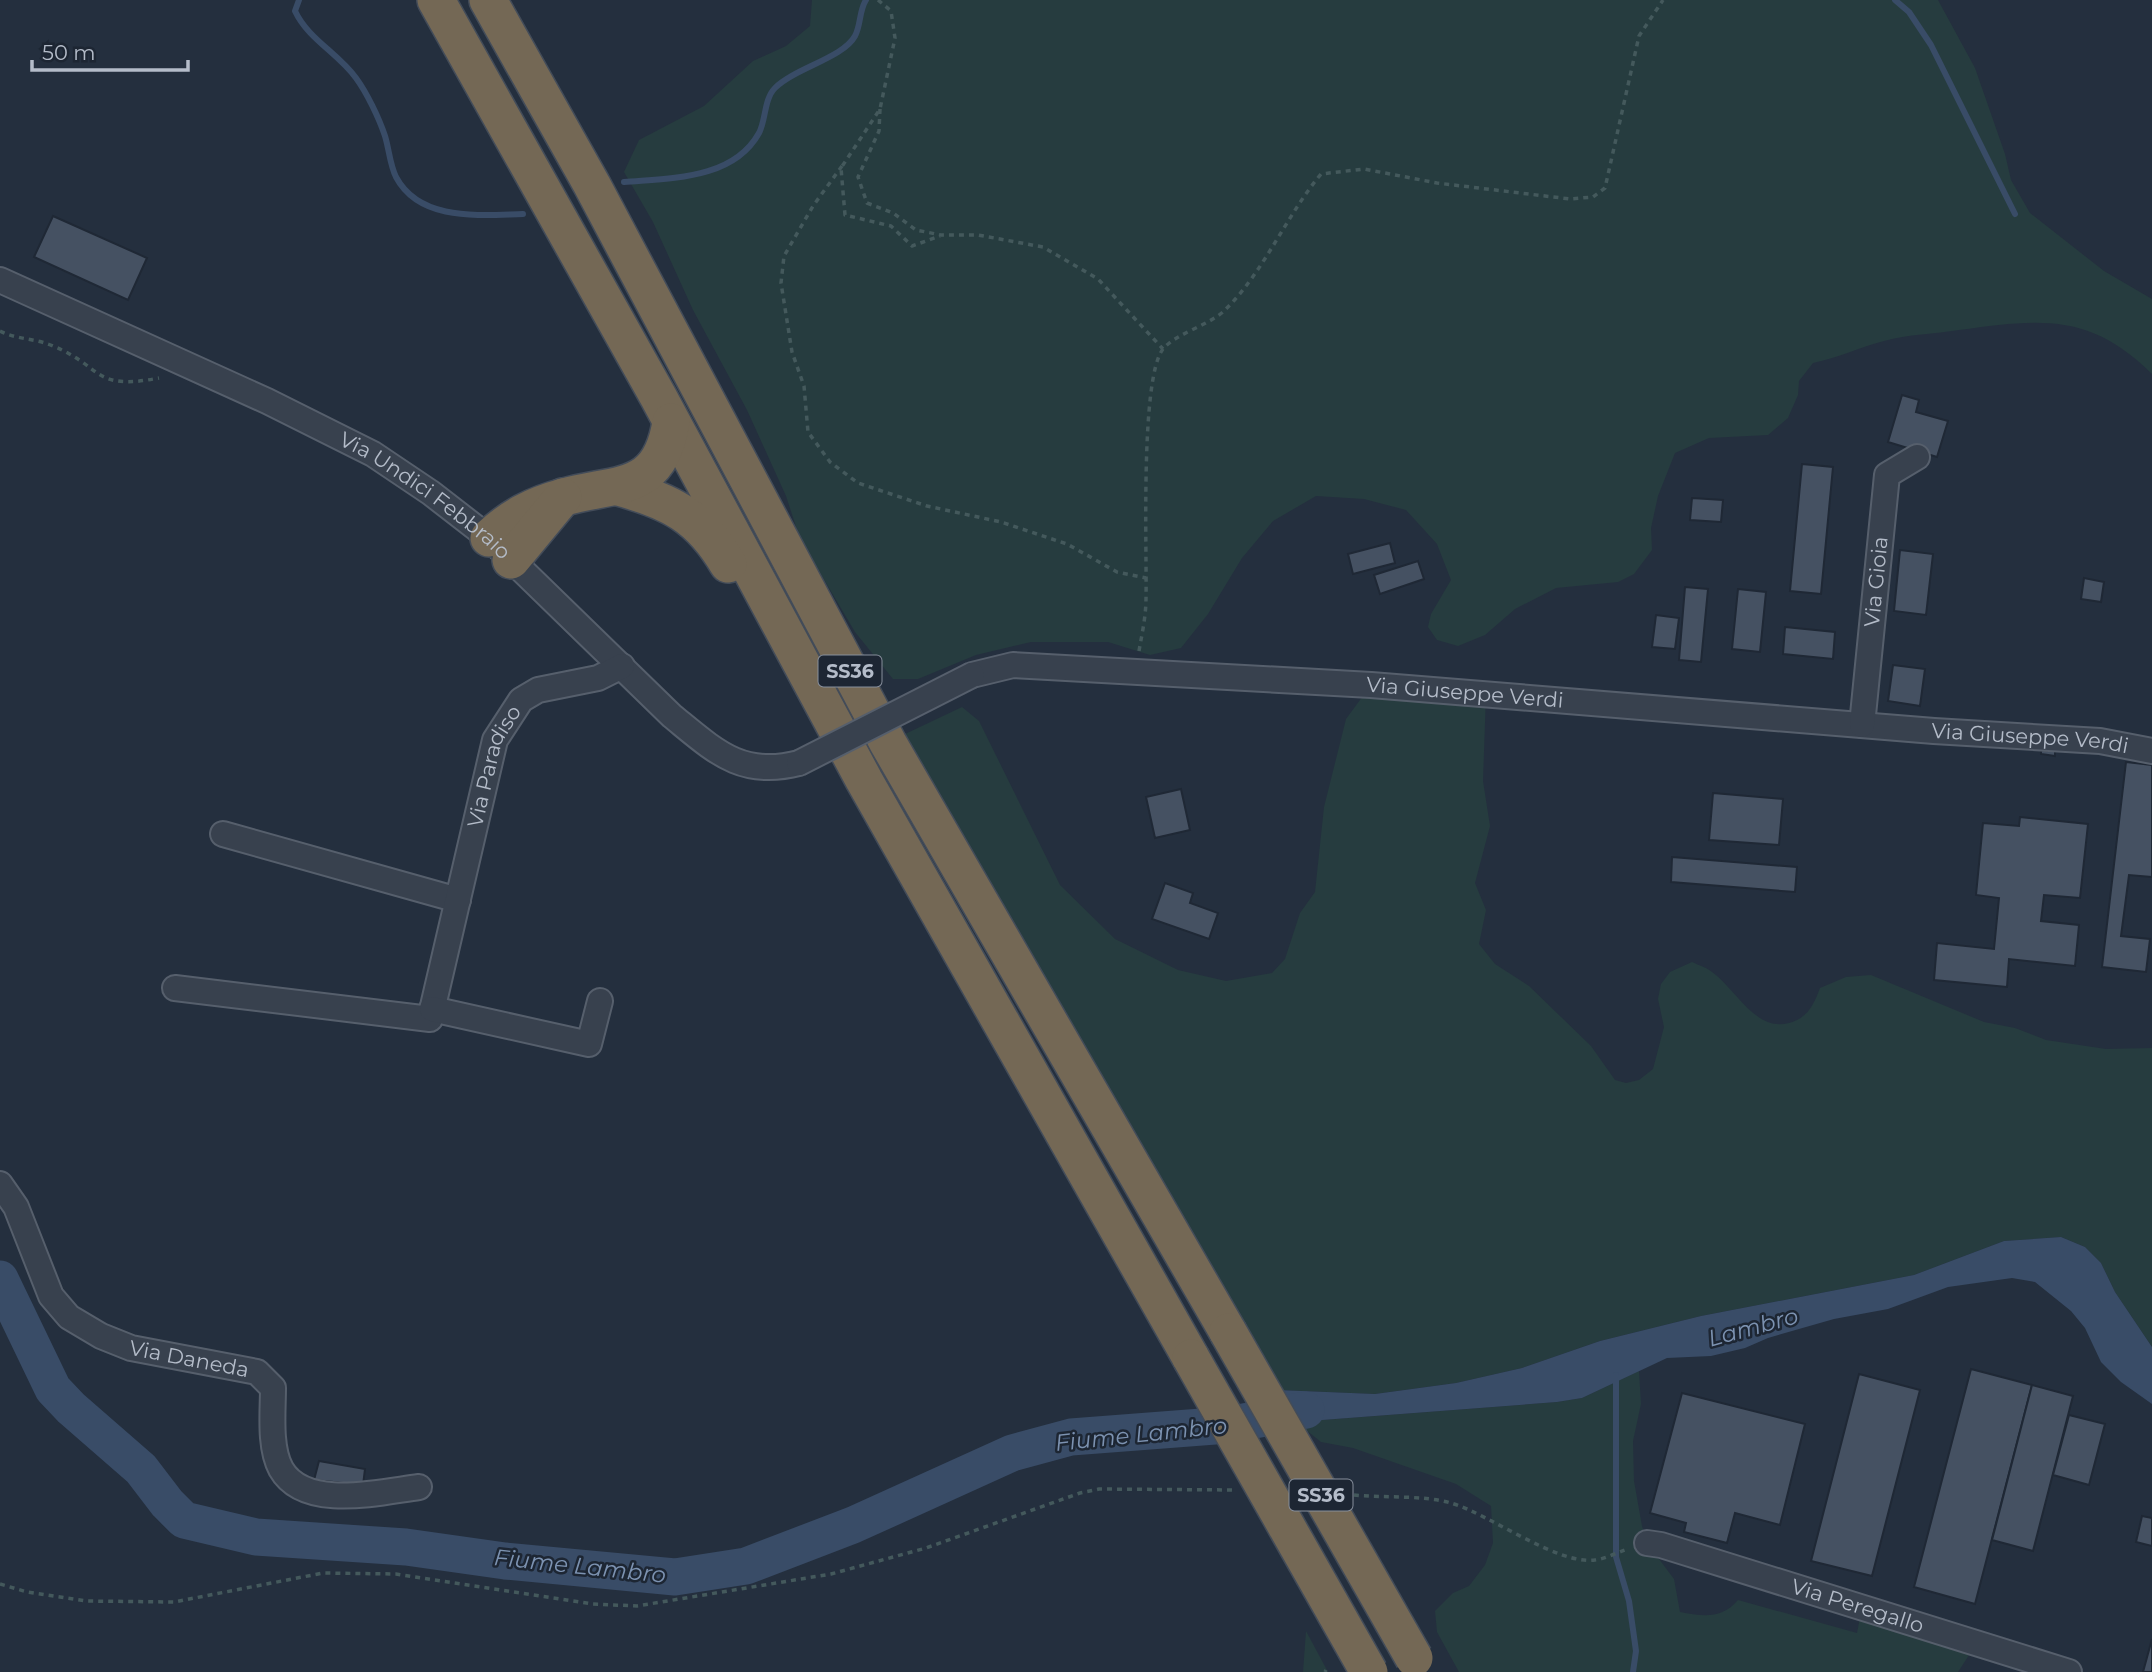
<svg xmlns="http://www.w3.org/2000/svg" width="2152" height="1672" font-family="Montserrat,sans-serif">
<style>
.green{fill:#263c3f}
.water{fill:#394c67}
.lines{fill:none;stroke-linecap:round;stroke-linejoin:round}
.stream{stroke:#394c67;stroke-width:6}
.river{stroke:#394c67;stroke-width:37}
.building{fill:#455162;stroke:#1f2835;stroke-width:2}
.minor-casing{stroke:#565f6c;stroke-width:28}
.highway-casing{stroke:#434c59;stroke-width:40}
.path{stroke:#44595c;stroke-width:3.5;stroke-dasharray:5 5;stroke-linecap:butt}
.minor{stroke:#38414e;stroke-width:24}
.highway{stroke:#746855;stroke-width:37}
.minor-bridge-casing{stroke:#565f6c;stroke-width:28;stroke-linecap:butt}
.highway-bridge-casing{stroke:#434c59;stroke-width:40;stroke-linecap:butt}
.minor-bridge{stroke:#38414e;stroke-width:24}
.highway-bridge{stroke:#746855;stroke-width:37}
.labels{text-anchor:middle;stroke-width:5;stroke-linejoin:round;paint-order:stroke}
.shield{fill:#1d2633;stroke:#878f9c;stroke-width:2}
.shield-label{font-size:19px;font-weight:bold;fill:#b4bcc9}
.street-label{font-size:21px;fill:#b4bcc9;stroke:#1d2633}
.water-label{font-size:23px;font-style:italic;fill:#7c92b1;stroke:#1d2633}
</style>
<rect width="100%" height="100%" fill="#242f3e"/>
<!-- green -->
<g class="green">
<path d="M 812,0 L 1938,0 L 1975,68 L 2005,154 L 2011,180 L 2030,213 L 2104,271 L 2152,299 L 2152,374 C 2090,312 2040,319 1959,330 C 1935,334 1908,334 1884,341 C 1860,347 1838,358 1813,363 L 1799,381 L 1798,395 L 1788,418 L 1768,435 L 1709,438 L 1675,453 L 1658,496 L 1651,528 L 1652,550 L 1634,574 L 1618,582 L 1556,588 L 1515,609 L 1485,635 L 1458,646 L 1437,640 L 1428,627 L 1431,614 L 1451,580 L 1437,544 L 1406,510 L 1364,499 L 1316,496 L 1273,521 L 1242,558 L 1208,614 L 1181,648 L 1150,655 L 1108,642 L 1031,642 L 976,655 L 918,679 L 893,679 L 855,632 L 800,539 L 786,496 L 747,410 L 693,310 L 653,222 L 624,172 L 639,140 L 704,106 L 753,61 L 786,46 L 810,26 Z"/>
<path d="M 1371,685 L 1486,694 L 1483,781 L 1490,826 L 1475,883 L 1486,910 L 1479,944 L 1495,964 L 1529,986 L 1591,1046 L 1615,1080 L 1626,1083 L 1639,1080 L 1653,1069 L 1664,1027 L 1658,999 L 1661,984 L 1670,972 L 1692,962 C 1698,965 1706,967 1712,972 C 1736,989 1755,1032 1789,1023 C 1808,1018 1814,1004 1820,988 L 1846,977 L 1871,975 L 1984,1022 L 2015,1028 L 2046,1040 L 2106,1049 L 2152,1048 L 2152,1347 L 2115,1292 L 2101,1263 L 2085,1247 L 2061,1237 L 2004,1241 L 1914,1275 L 1701,1316 L 1600,1341 L 1522,1368 L 1456,1383 L 1375,1394 L 1278,1390 L 903,735 L 962,707 L 979,721 L 1060,885 L 1115,939 L 1178,970 L 1226,981 L 1272,973 L 1285,959 L 1300,913 L 1315,892 L 1324,807 L 1346,719 Z"/>
<path d="M 1639,1371 L 1641,1404 L 1633,1441 L 1634,1481 L 1642,1526 L 1647,1543 L 1674,1579 L 1680,1612 C 1702,1616 1721,1620 1738,1600 L 1857,1633 L 1860,1618 L 1973,1649 L 1958,1672 L 1459,1672 L 1437,1632 L 1435,1611 L 1453,1593 L 1469,1586 L 1485,1565 L 1493,1543 L 1491,1506 L 1456,1484 L 1353,1448 L 1321,1442 L 1296,1422 L 1557,1402 L 1582,1398 Z"/>
<polygon points="1306,1631 1328,1672 1303,1672"/>
</g>
<!-- water -->
<polygon class="water" points="2061,1237 2085,1247 2101,1263 2115,1292 2152,1347 2152,1404 2121,1382 2101,1362 2085,1328 2071,1311 2035,1282 2012,1278 1948,1287 1888,1309 1834,1319 1768,1338 1745,1348 1711,1356 1667,1358 1582,1398 1557,1402 1296,1422 1278,1390 1375,1394 1456,1383 1522,1368 1600,1341 1701,1316 1914,1275 2004,1241"/>
<g class="lines">
<!-- stream -->
<g class="stream">
<path d="M 299,0 L 295,11 C 308,39 338,53 356,78 C 367,93 379,118 385,136 C 389,149 390,165 396,177 C 420,222 480,215 523,214"/>
<polyline points="1895,0 1909,12 1931,45 2015,214"/>
<path d="M 624,182 C 670,178 733,180 759,133 C 766,120 764,99 775,88 C 795,68 843,58 855,36 C 861,25 859,11 866,0"/>
<polyline points="1616,1375 1616,1557 1629,1601 1636,1651 1633,1672"/>
</g>
<!-- river -->
<polyline class="river" points="0,1279 53,1389 71,1408 141,1469 167,1503 184,1520 256,1537 406,1547 505,1561 675,1577 746,1566 853,1525 1012,1453 1071,1437 1228,1425 1306,1410"/>
</g>
<!-- building -->
<g class="building">
<polygon points="53,216 147,258 128,300 34,257"/>
<polygon points="1902,395 1919,400 1916,412 1948,421 1937,457 1888,442"/>
<polygon points="1802,464 1833,467 1821,594 1790,591"/>
<polygon points="1692,498 1723,500 1721,522 1690,520"/>
<polygon points="1390,543 1395,563 1353,574 1348,554"/>
<polygon points="1900,550 1933,554 1926,615 1894,611"/>
<polygon points="1418,561 1424,579 1380,594 1374,575"/>
<polygon points="2084,578 2104,582 2101,602 2081,599"/>
<polygon points="1685,587 1708,589 1701,662 1679,660"/>
<polygon points="1738,589 1766,592 1760,652 1732,649"/>
<polygon points="1656,615 1679,618 1675,649 1652,647"/>
<polygon points="1785,627 1835,632 1833,659 1783,654"/>
<polygon points="1893,665 1925,669 1920,706 1888,701"/>
<polygon points="2041,750 2055,751 2055,756 2041,754"/>
<polygon points="2126,762 2152,765 2152,877 2129,875 2121,936 2150,939 2146,972 2102,967"/>
<polygon points="1181,789 1190,830 1155,838 1146,797"/>
<polygon points="1713,793 1783,799 1779,845 1709,840"/>
<polygon points="2020,817 2088,824 2080,898 2044,895 2041,921 2079,925 2075,966 2009,959 2007,987 1934,980 1937,943 1994,949 1999,898 1976,895 1983,823 2019,826"/>
<polygon points="1672,857 1797,867 1795,892 1671,882"/>
<polygon points="1165,883 1193,893 1190,903 1218,913 1209,939 1152,919"/>
<polygon points="1971,1369 2032,1385 1975,1604 1914,1587"/>
<polygon points="1859,1374 1920,1390 1872,1576 1811,1561"/>
<polygon points="2032,1385 2073,1396 2033,1551 1992,1540"/>
<polygon points="1682,1393 1805,1424 1780,1525 1735,1513 1727,1543 1684,1532 1686,1523 1650,1513"/>
<polygon points="2069,1415 2105,1424 2089,1485 2053,1475"/>
<polygon points="319,1461 365,1469 363,1485 314,1480"/>
<polygon points="2142,1516 2152,1518 2152,1546 2136,1542"/>
<polygon points="2152,1639 2152,1672 2143,1672"/>
</g>
<g class="lines">
<defs>
<g id="minor">
<path id="s1" d="M 0,280 L 267,401 L 373,454 L 431,493 L 489,538 L 672,716 C 715,751 741,778 799,763"/>
<path id="s2" d="M 972,675 L 1013,665 L 1371,685 L 1934,731 L 2100,741 L 2152,751"/>
<path id="s3" d="M 1862,725 L 1887,475 L 1917,457"/>
<polyline points="223,834 458,900"/>
<path id="s4" d="M 175,988 L 430,1019 L 495,740 L 521,700 L 538,690 L 598,678 L 622,666"/>
<polyline points="432,1009 589,1044 600,1001"/>
<path id="s5" d="M 0,1184 L 16,1207 L 51,1296 L 69,1317 L 101,1336 L 131,1348 L 257,1372 L 273,1388 C 273,1411 269,1447 281,1469 C 305,1511 380,1492 419,1487"/>
<path id="s6" d="M 1647,1543 L 1661,1545 L 2069,1672"/>
</g>
<g id="highway">
<polyline points="436,0 659,398 864,780 1191,1358"/>
<polyline points="488,0 592,185 888,743 1228,1332"/>
<path d="M 618,487 C 670,501 700,516 728,564"/>
<path d="M 489,538 C 511,517 534,505 564,497 C 620,482 660,492 671,422"/>
<polyline points="511,560 563,497"/>
</g>
</defs>
<!-- minor casing -->
<use href="#minor" class="minor-casing"/>
<!-- highway casing -->
<use href="#highway" class="highway-casing"/>
<!-- path -->
<g class="path">
<polyline points="878,0 891,11 895,38 880,109 841,168 845,215 891,226 912,246 940,236"/>
<polyline points="880,109 879,131 858,177 867,203 893,213 916,230 941,235 978,235 1043,247 1098,279 1163,349"/>
<polyline points="842,166 813,206 784,256 781,283 792,352 804,386 808,432 830,462 858,483 927,506 1001,522 1067,544 1117,572 1146,578"/>
<path d="M 0,331 C 18,340 35,338 53,346 C 104,367 92,391 159,378"/>
<path d="M 1139,651 C 1142,634 1146,616 1146,598 C 1147,554 1140,378 1163,349 C 1176,333 1211,325 1226,309 C 1265,270 1286,216 1321,174 L 1364,169 L 1437,183 L 1570,199 L 1593,197 L 1605,188 L 1639,36 L 1663,0"/>
<path d="M 1354,1495 C 1383,1498 1424,1495 1451,1503 C 1491,1515 1557,1565 1595,1560 C 1605,1559 1616,1553 1625,1550"/>
<polyline points="0,1584 27,1592 87,1601 174,1602 323,1573 396,1574 593,1604 637,1606 831,1574 926,1548 1080,1493 1099,1489 1234,1490"/>
<polyline points="1325,1672 1326,1670"/>
</g>
<!-- minor -->
<use href="#minor" class="minor"/>
<!-- highway -->
<use href="#highway" class="highway"/>
<defs>
<polyline id="minor-bridge" points="799,763 972,675"/>
<g id="highway-bridge">
<polyline points="1228,1332 1414,1658"/>
<polyline points="1191,1358 1369,1672"/>
</g>
</defs>
<!-- minor-bridge casing -->
<use href="#minor-bridge" class="minor-bridge-casing"/>
<!-- highway-bridge casing -->
<use href="#highway-bridge" class="highway-bridge-casing"/>
<!-- minor-bridge -->
<use href="#minor-bridge" class="minor-bridge"/>
<!-- highway-bridge -->
<use href="#highway-bridge" class="highway-bridge"/>
</g>
<g class="labels">
<!-- shield labels -->
<g class="shield">
<rect x="818.5" y="655.5" width="63" height="31" rx="5"/>
<rect x="1289.5" y="1479.5" width="63" height="31" rx="5"/>
</g>
<g class="shield-label">
<text x="850" y="678">SS36</text>
<text x="1321" y="1502">SS36</text>
</g>
<!-- street labels -->
<g class="street-label">
<text dy="7" stroke="none"><textPath href="#s1" startOffset="478">Via Undici Febbraio</textPath></text>
<text dy="7" stroke="none"><textPath href="#s3" startOffset="144">Via Gioia</textPath></text>
<text dy="7" stroke="none"><textPath href="#s2" startOffset="495">Via Giuseppe Verdi</textPath></text>
<text dy="7" stroke="none"><textPath href="#s2" startOffset="1062">Via Giuseppe Verdi</textPath></text>
<text dy="7" stroke="none"><textPath href="#s4" startOffset="518">Via Paradiso</textPath></text>
<text dy="7" stroke="none"><textPath href="#s5" startOffset="280">Via Daneda</textPath></text>
<text dy="7" stroke="none"><textPath href="#s6" startOffset="220">Via Peregallo</textPath></text>
</g>
<!-- water labels -->
<g class="water-label">
<text transform="translate(1753 1327) rotate(-15)" y="8">Lambro</text>
<text transform="translate(1141 1434) rotate(-6)" y="8">Fiume Lambro</text>
<text transform="translate(580 1566) rotate(6)" y="8">Fiume Lambro</text>
</g>
</g>
<!-- scale -->
<path d="M32 60v10h156v-10" fill="none" stroke="#b4bcc9" stroke-width="3.5"/>
<text x="42" y="60" font-size="21" fill="#b4bcc9" stroke="#1d2633" stroke-width="5" paint-order="stroke">50 m</text>
</svg>
